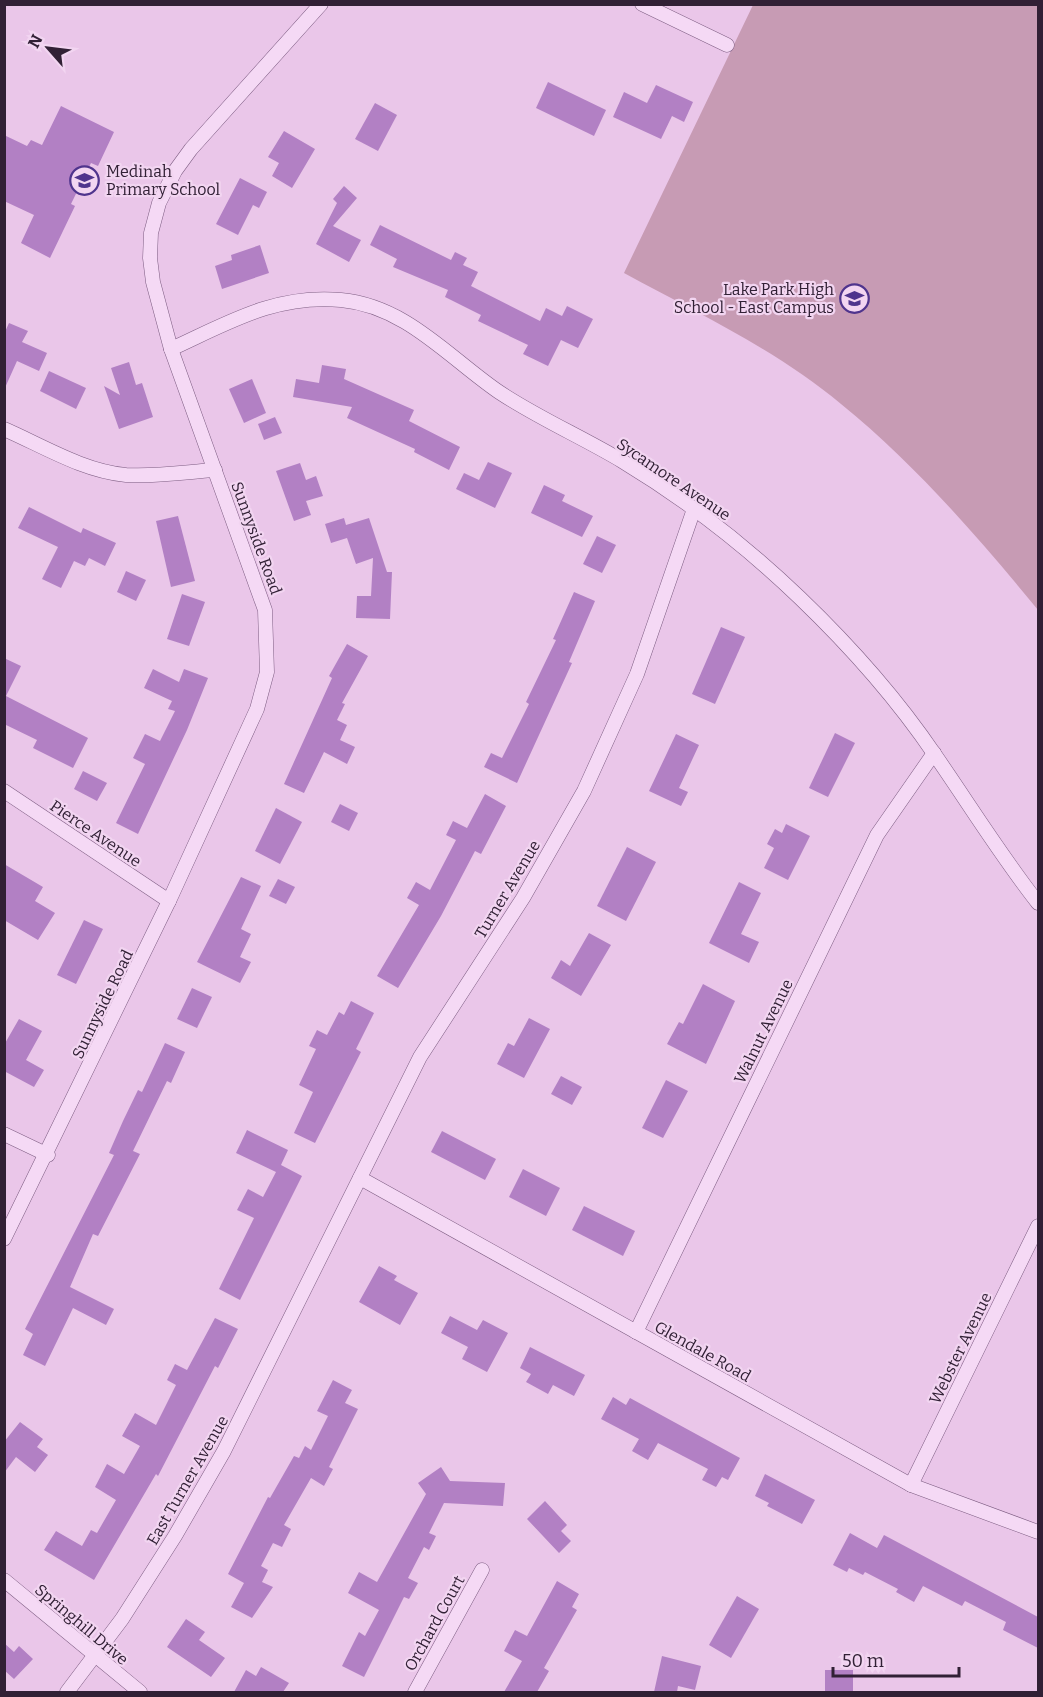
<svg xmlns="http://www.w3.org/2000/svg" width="1043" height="1697" font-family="Bitter,serif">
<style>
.green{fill:#c79bb4}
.building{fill:#b280c4}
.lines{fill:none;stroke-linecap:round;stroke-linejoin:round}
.minor-casing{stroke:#7e5e83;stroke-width:15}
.minor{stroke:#f5d9f5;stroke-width:14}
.labels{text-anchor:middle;stroke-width:4.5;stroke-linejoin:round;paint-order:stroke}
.poi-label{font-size:16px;fill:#312035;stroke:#f2d5f1;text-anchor:start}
.street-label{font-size:16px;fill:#312035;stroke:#f2d5f1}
</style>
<rect width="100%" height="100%" fill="#eac6e9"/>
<!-- green -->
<path class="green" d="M 753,5 L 1038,5 L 1038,610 C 978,537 915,464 841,404 C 776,350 698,313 624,273 Z"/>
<!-- building -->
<g class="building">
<polygon points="548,82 606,110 594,136 536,108"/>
<polygon points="656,85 693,102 684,122 672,116 661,139 613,117 624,92 647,103"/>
<polygon points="375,103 397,115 378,151 355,139"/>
<polygon points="61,106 114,132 98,166 91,163 71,204 75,206 50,258 21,243 34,215 4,201 4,135 27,146 31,140 42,145"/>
<polygon points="284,131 315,149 292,188 272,176 279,163 268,157"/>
<polygon points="240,178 267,192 259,208 253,205 238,235 216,224"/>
<polygon points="344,186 357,198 333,226 361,240 349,262 316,244 337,203 333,199"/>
<polygon points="380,225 451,260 455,252 467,258 463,265 478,272 471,286 540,321 546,308 562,316 567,306 593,319 578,348 561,340 548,366 523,354 528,345 478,321 481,315 445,297 448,290 393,267 397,259 370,245"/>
<polygon points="260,245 269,273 222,289 215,266 232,260 231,255"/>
<polygon points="9,323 28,331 22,342 47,353 39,371 17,361 4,390 4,334"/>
<polygon points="129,362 136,385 142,383 153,417 119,429 104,386 120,395 111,368"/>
<polygon points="322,365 346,369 344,379 414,410 409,421 460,447 449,470 414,452 415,449 347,418 352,407 293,397 296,379 319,383"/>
<polygon points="49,371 86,388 76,409 40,391"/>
<polygon points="252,379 266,413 244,423 229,389"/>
<polygon points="275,417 282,433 264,440 258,424"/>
<polygon points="488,462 512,473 495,508 456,489 464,473 479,480"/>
<polygon points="300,463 306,480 316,476 323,496 306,501 311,515 294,521 276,471"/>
<polygon points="544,485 565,495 562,501 593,516 582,537 531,513"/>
<polygon points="29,507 81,533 83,528 116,543 105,566 89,558 85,566 74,561 61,588 42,579 58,547 18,528"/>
<polygon points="178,516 195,581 171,587 156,521"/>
<polygon points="344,518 346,525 369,518 387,572 392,572 390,619 356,618 357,596 371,596 373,558 356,564 347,538 331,543 325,524"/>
<polygon points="597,536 616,545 602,573 583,564"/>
<polygon points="126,571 146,580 136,601 117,592"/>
<polygon points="574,592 595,601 569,662 572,663 517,783 484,767 491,753 502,758 529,704 526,702 556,640 553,639"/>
<polygon points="182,594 205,602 189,646 167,639"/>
<polygon points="721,627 745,637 715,704 692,694"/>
<polygon points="347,644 368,656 342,703 345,704 337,720 347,725 340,740 355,747 347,764 324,752 304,793 284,784 332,678 329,676"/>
<polygon points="4,658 21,666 6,696 88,738 73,768 33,748 37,740 4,724"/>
<polygon points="153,669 179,682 184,669 208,678 187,730 138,834 116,823 145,764 133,758 145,734 160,741 175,711 168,709 172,701 144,688"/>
<polygon points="835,733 855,743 828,797 809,788"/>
<polygon points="676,734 699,745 679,788 688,792 681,806 649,791"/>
<polygon points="83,771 107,783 97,801 74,789"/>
<polygon points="485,794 506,806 481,854 475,851 441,916 398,988 377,976 419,905 407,898 416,882 430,890 456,840 446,835 453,821 467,828"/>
<polygon points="340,804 358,813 349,831 331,822"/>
<polygon points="276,808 302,822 280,864 255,851"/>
<polygon points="786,824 810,836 788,880 764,868 774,848 767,844 775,829 782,833"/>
<polygon points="627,847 656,862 626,921 597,906"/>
<polygon points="4,864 43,887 35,901 55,913 38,940 4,920"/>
<polygon points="241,877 261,886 241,929 251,934 240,957 251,962 240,983 197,962"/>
<polygon points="278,879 295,887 286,904 269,896"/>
<polygon points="739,882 761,893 741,934 759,942 749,963 709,943"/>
<polygon points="84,920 103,929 76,984 57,975"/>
<polygon points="589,933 611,945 581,996 551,978 561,960 570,966"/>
<polygon points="703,984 735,1001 706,1064 667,1044 679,1022 683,1024"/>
<polygon points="192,988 212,997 197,1028 177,1019"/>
<polygon points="351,1001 374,1013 356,1049 361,1052 315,1143 294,1133 313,1092 299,1085 316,1049 309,1046 317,1030 327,1035 339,1012 344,1015"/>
<polygon points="529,1018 550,1029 524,1078 497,1064 508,1043 514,1046"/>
<polygon points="19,1019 42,1031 26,1060 44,1070 34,1087 4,1071 4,1045"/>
<polygon points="165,1043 185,1052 171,1083 167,1081 133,1151 140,1154 98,1236 93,1234 70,1287 114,1309 106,1325 73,1308 45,1366 23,1355 33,1334 25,1329 114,1155 109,1153 123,1121 138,1090 142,1092"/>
<polygon points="561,1076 582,1087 572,1105 551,1094"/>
<polygon points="666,1080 688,1091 663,1138 642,1128"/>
<polygon points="247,1130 288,1150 281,1165 302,1176 240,1300 219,1289 254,1218 237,1210 248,1189 263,1197 276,1172 236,1153"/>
<polygon points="442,1131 496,1159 485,1180 431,1152"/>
<polygon points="523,1169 560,1188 546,1216 509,1197"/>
<polygon points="584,1206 635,1231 623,1256 572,1230"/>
<polygon points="379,1266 397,1276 394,1280 418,1293 400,1325 359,1302"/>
<polygon points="450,1316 477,1330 483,1320 508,1333 487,1372 462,1359 468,1347 441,1333"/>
<polygon points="215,1318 238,1329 218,1368 215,1366 158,1476 156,1474 94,1580 44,1550 56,1531 82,1546 91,1530 97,1533 116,1500 95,1487 107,1464 124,1474 140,1446 122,1436 135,1413 156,1425 176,1385 167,1380 175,1364 187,1370"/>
<polygon points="530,1347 585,1375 574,1396 553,1385 548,1394 526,1382 531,1374 520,1368"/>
<polygon points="333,1380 352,1390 345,1403 358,1409 329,1467 333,1469 324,1486 311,1478 284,1525 291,1529 282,1547 273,1543 261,1566 268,1570 262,1582 273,1587 252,1618 231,1607 244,1583 228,1574 268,1497 270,1498 294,1456 299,1458 305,1446 311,1450 328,1416 317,1411"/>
<polygon points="613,1397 626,1405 630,1398 740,1458 728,1480 722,1477 716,1487 702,1480 708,1469 658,1443 648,1460 632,1451 639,1439 601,1419"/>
<polygon points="20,1422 43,1439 37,1447 48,1455 35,1472 16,1457 4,1473 4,1442"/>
<polygon points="441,1467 450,1481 505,1483 503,1506 444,1503 429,1533 436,1536 429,1550 424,1547 408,1578 418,1583 409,1599 404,1597 364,1677 342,1666 359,1632 365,1636 379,1610 348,1593 359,1572 377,1582 426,1494 418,1483"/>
<polygon points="765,1474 815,1500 802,1524 767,1506 769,1503 755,1496"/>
<polygon points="545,1501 567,1525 561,1531 571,1541 559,1553 527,1519"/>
<polygon points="850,1533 877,1548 884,1535 1038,1617 1038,1648 1003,1630 1006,1622 965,1601 962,1606 923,1586 914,1602 896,1592 898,1589 865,1572 863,1575 849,1568 847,1572 833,1565"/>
<polygon points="557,1581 579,1594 572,1607 577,1610 544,1668 549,1671 537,1692 504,1692 522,1661 504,1651 515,1630 527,1636"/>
<polygon points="737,1596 759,1609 731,1658 709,1645"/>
<polygon points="186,1619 205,1632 199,1640 225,1658 211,1677 167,1647"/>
<polygon points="4,1643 14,1652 19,1646 33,1659 14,1679 4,1670"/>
<polygon points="662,1656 701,1666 695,1690 678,1686 677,1692 654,1692"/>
<polygon points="261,1667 289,1683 283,1692 234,1692 246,1670 256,1676"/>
<rect x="825" y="1670" width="28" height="22"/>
</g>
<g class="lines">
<defs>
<g id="minor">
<polyline points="642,4 727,45"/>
<path d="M 171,349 C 228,323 275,294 341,300 C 406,306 448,357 499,392 C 538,418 582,437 622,461 C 685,499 746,546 800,598 C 849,645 897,699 935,755 C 969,804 1001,856 1038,903"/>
<path d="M 4,429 C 43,446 83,471 126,475 C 155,477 186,472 215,470"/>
<polyline points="4,791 169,901"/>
<polyline points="4,1134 48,1155"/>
<polyline points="360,1178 911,1485 1038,1532"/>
<polyline points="4,1239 169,901 257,709 267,672 265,610 171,349 153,282 150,258 151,233 159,203 175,171 191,149 321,4"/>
<polyline points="636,1332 877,835 934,753"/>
<polyline points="911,1485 1038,1226"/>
<polyline points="4,1580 140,1692"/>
<polyline points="67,1692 122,1619 175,1536 224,1451 420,1057 523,898 584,791 637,674 694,509"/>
<polyline points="415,1692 482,1570"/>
</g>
</defs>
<!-- minor casing -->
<use href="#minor" class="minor-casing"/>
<!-- minor -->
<use href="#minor" class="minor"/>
</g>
<!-- icons -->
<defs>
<symbol id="school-ring" viewBox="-11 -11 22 22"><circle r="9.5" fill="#f2d5f1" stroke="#4f348d" stroke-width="1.5"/><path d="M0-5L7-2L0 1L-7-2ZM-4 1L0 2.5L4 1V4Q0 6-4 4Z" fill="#4f348d"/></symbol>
</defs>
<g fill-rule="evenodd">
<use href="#school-ring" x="68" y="164" width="33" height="33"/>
<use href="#school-ring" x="838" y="282" width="33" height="33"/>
</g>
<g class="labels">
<!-- poi labels -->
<g class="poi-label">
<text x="106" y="177">Medinah<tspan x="106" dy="18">Primary School</tspan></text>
<text x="834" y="295" text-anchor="end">Lake Park High<tspan x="834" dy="18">School - East Campus</tspan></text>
</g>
<!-- street labels -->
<g class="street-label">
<text transform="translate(674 479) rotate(34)" y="6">Sycamore Avenue</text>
<text transform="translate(257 538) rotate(70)" y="6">Sunnyside Road</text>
<text transform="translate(96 833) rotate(34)" y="6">Pierce Avenue</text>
<text transform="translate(507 889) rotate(-59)" y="6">Turner Avenue</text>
<text transform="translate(102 1004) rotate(-64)" y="6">Sunnyside Road</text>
<text transform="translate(763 1031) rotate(-64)" y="6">Walnut Avenue</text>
<text transform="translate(960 1348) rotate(-64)" y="6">Webster Avenue</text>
<text transform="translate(703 1351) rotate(29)" y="6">Glendale Road</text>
<text transform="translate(187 1480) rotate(-60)" y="6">East Turner Avenue</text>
<text transform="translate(434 1623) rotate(-61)" y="6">Orchard Court</text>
<text transform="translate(82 1624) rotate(40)" y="6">Springhill Drive</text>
</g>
</g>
<!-- border -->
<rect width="1043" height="1697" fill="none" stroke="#312035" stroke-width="12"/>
<!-- north arrow -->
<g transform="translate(48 48) rotate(298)" stroke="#f2d5f1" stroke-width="4.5" paint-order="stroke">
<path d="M0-4.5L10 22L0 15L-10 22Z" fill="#312035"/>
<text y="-9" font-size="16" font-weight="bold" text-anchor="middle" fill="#312035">N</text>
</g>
<!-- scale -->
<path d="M833 1667v9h126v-9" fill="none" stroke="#312035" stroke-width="3"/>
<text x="842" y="1667" font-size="18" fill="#312035" stroke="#f2d5f1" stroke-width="4.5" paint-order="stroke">50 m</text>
</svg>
